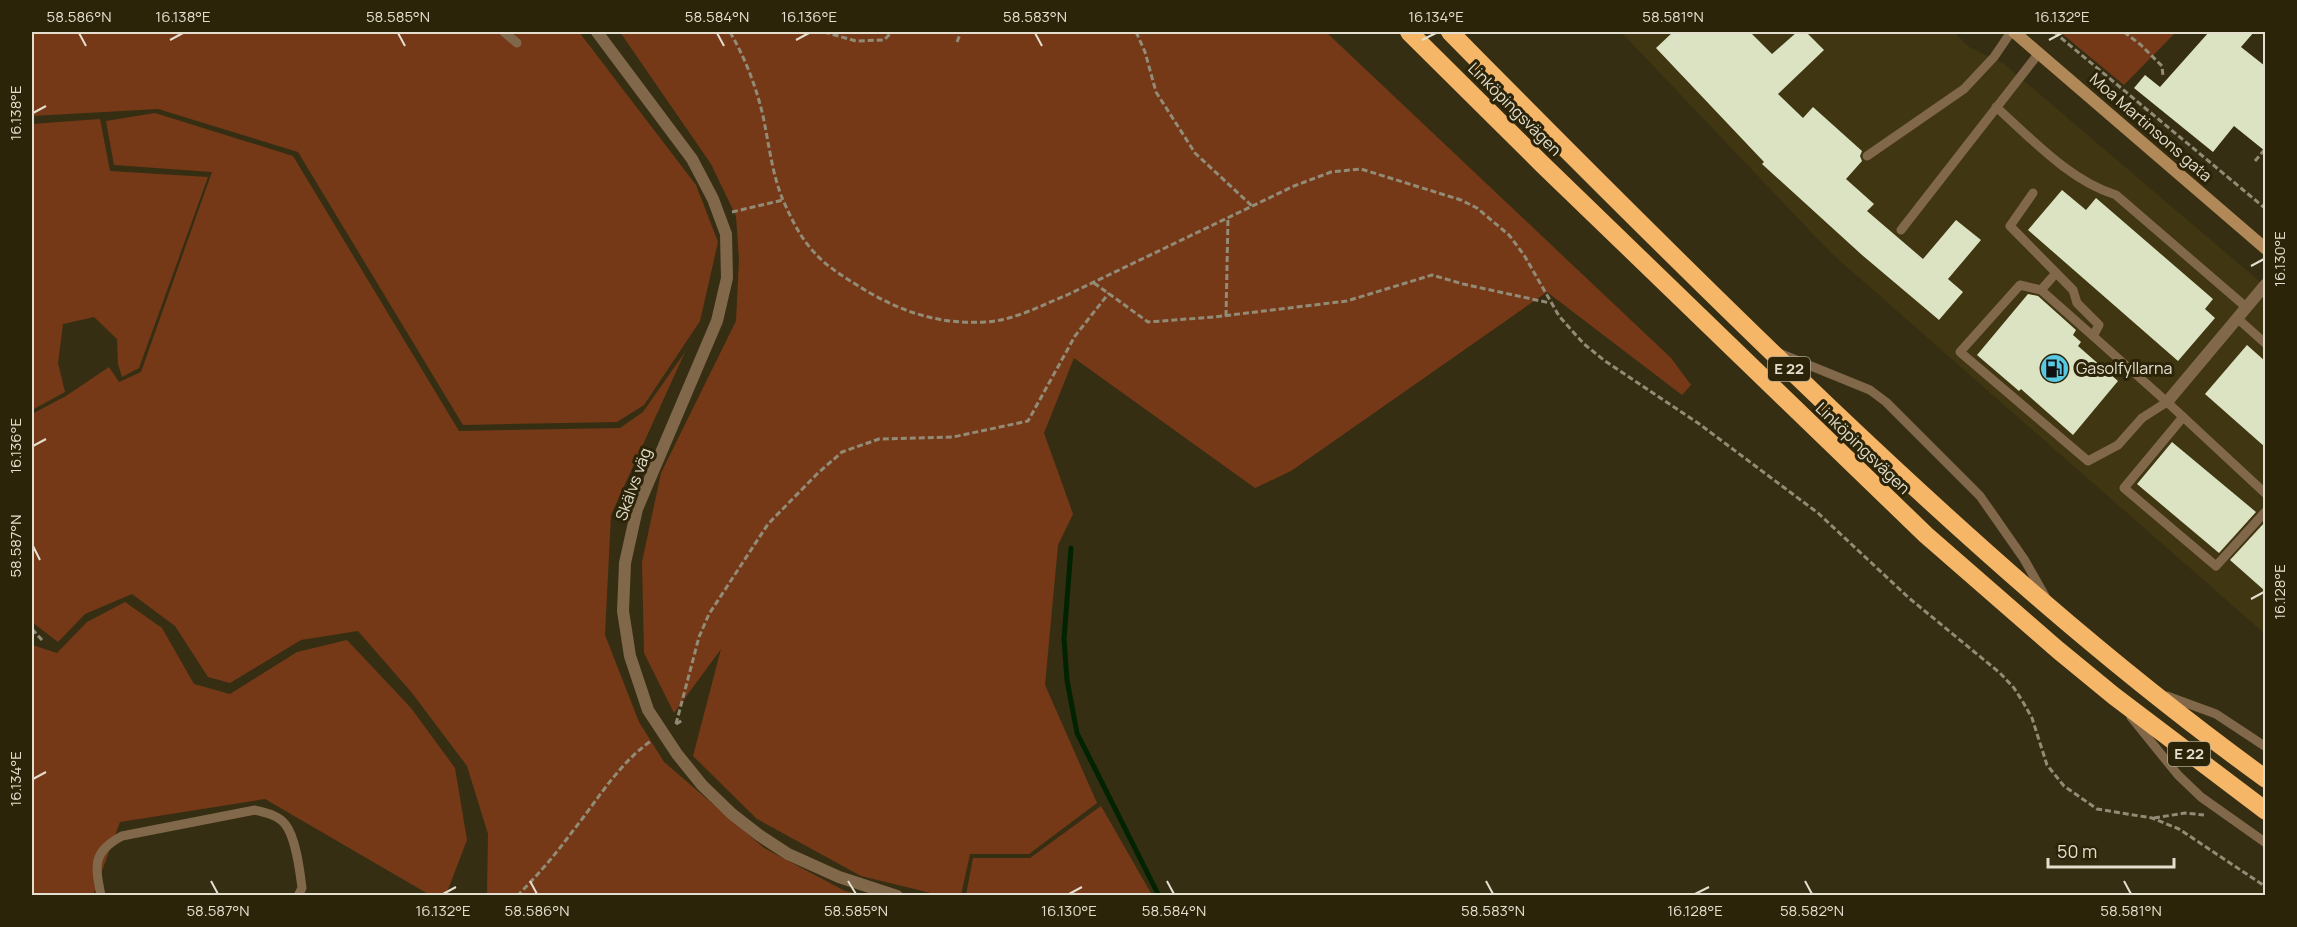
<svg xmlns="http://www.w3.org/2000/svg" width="2297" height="927" font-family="Manrope,sans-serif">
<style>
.built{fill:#403612}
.green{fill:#763918}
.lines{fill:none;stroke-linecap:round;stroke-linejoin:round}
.stream{stroke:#012301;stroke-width:5}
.building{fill:#dbe3c2}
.path{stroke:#928b76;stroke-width:3;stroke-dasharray:6 3;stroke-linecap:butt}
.lane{stroke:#82684a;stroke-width:9}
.street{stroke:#82684a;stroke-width:12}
.secondary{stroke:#b18857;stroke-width:12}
.highway{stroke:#f6b668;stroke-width:18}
.ticks{fill:none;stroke:#e3dece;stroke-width:2}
.labels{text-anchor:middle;stroke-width:6;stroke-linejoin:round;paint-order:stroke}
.shield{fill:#2c2408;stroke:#aca693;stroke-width:1.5}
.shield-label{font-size:15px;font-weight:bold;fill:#e3dece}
.street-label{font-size:16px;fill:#e3dece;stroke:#2c2408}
.poi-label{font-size:16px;fill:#e3dece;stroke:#2c2408;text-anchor:start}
.neatline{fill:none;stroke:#e3dece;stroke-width:2}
.ticks-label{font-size:15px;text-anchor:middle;fill:#e3dece}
</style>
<rect width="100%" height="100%" fill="#362e13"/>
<!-- built -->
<polygon class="built" points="1621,32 1954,32 1969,47 2004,64 2265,286 2265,634 1831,253"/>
<!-- green -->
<g class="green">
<polygon points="32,32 579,32 696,185 718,242 700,321 644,405 617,422 463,425 298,152 158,109 32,116"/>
<polygon points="620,32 1326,32 1671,358 1691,385 1682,395 1547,292 1291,471 1255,488 1074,358 1044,433 1073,514 1058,545 1045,685 1097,803 1029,854 970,854 961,895 939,895 861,876 757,819 693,756 721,649 674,713 644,653 642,562 661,473 736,321 739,260 736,216 711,164"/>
<polygon points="2060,32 2176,32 2124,85"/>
<polygon points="155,113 293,156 459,431 620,428 643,412 685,352 611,515 605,635 639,722 664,762 764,848 845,891 862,895 487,895 488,834 467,766 412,693 358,631 301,640 230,683 208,677 175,626 132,594 85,614 58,642 32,622 32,414 66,396 109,367 119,382 141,372 212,172 114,165 106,121"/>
<polygon points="100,119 110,171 208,177 139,368 122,377 118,364 117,339 94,317 63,324 58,363 65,392 32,410 32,124"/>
<polygon points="125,602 162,628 194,684 230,694 297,652 347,640 411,708 455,768 467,840 446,895 430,895 265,799 120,822 93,895 32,896 32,645 57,653 87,622"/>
<polygon points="1101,806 1152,895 966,895 973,858 1030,858"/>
</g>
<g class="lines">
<!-- stream -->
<polyline class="stream" points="1071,548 1064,639 1067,680 1077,733 1159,896"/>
</g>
<!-- building -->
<g class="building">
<polygon points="1673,32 1750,32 1772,54 1797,32 1806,32 1824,50 1778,94 1803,118 1813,107 1862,151 1860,156 1862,161 1846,179 1874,204 1867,211 1923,259 1956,220 1981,240 1948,279 1963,292 1939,320 1862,255 1762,164 1764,162 1656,48"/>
<polygon points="2209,32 2254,32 2241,47 2265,66 2265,151 2234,126 2213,152 2134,88 2145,75 2160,87"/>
<polygon points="2062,190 2086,210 2096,198 2213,299 2205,309 2215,318 2178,361 2028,230"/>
<polygon points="2028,294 2038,296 2076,330 2073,335 2081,342 2078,346 2118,381 2073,435 2021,389 2019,391 1977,355"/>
<polygon points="2247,345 2265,361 2265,447 2205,394"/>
<polygon points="2172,442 2256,512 2219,553 2137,484"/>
<polygon points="2265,522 2265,591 2230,560"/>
</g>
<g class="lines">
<!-- path -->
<g class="path">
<path d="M 730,32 C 745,58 756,86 763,116 C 769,144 772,174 783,200 C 791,218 800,237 813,251 C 824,264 838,273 852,282 C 894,309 934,325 985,322 C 1013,321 1042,305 1067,295 L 1294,186 L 1331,172 L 1361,169 L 1461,200 L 1477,208 L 1509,235 L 1524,255 L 1559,316 L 1584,344 L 1605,361 L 1698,423 L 1818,513 L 1909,598 L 2000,673 L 2014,688 L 2023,702 L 2032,718 L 2047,765 L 2064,786 L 2097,809 L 2152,818 L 2179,829 L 2266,887"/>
<polyline points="824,32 856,41 884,40 892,32"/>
<polyline points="1136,32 1145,52 1156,92 1195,153 1252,206"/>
<polyline points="2054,32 2266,209"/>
<polyline points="2124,32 2141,45 2162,66 2163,76"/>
<polyline points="957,42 961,32"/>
<polyline points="2255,161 2266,148"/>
<polyline points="732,212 783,200"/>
<polyline points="1094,283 1148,322 1214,317 1347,301 1432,275 1463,284 1550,303"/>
<polyline points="1226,316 1228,218"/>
<polyline points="32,629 42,640"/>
<polyline points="676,724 699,637 709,614 768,524 817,474 842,452 879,439 953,437 1028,421 1075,336 1109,293"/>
<polyline points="676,724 683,720"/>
<polyline points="2154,818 2185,813 2204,815"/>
<path d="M 517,896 C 537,876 555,855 572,832 C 597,801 618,764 651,741"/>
</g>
<!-- lane -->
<g class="lane">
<polyline points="504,32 517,43"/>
<path d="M 1996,107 C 2033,140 2069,180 2116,195 L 2246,307"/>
<polyline points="1867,156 1964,89 1994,57 2011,32"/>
<polyline points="2033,193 2010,226 2073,290 2077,303 2099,325 2093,336 2167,402 2266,494"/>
<polyline points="1901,230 2039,53"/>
<polyline points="2041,290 2056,273"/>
<polyline points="2237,318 2266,344"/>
<polyline points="2093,336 2041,290 2020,285 1960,352 2088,461 2118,445 2142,418 2167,402"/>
<polyline points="1779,353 1870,390 1886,402 1980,496 2024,559 2045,596"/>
<polyline points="2183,417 2124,488 2216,566 2266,511"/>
<polyline points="2167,696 2216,714 2266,747"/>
<polyline points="2131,717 2178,775 2201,797 2266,843"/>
<path d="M 101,896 C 95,865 92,852 122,836 L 255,810 C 266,813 278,815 285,824 C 296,837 300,872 302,888 L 298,896"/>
</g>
<!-- street -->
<g class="street">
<polyline points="597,32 692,159 713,199 726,234 727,278 717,321 637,509 625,563 623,611 630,656 648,710 677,754 702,785 732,814 759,835 788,854 839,877 897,896"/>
<polyline points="2167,402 2266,284"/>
</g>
<!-- secondary -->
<polyline class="secondary" points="2014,32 2266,249"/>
<!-- highway -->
<g class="highway">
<polyline points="1409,32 1542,164 1926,535 2058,650 2114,696 2266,811"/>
<path d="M 1450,32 C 1575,159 1701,285 1830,408 C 1969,540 2110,666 2266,779"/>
</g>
</g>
<!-- ticks -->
<path class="ticks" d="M 79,33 L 86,46M 398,33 L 405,46M 717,33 L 724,46M 1035,33 L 1042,46M 1673,33 L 1680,46M 170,40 L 183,33M 796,40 L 809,33M 1422,40 L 1436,33M 2049,40 L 2062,33M 33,113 L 46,106M 2251,266 L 2264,259M 33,446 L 46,439M 33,546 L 40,560M 2251,599 L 2264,592M 33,779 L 46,772M 211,881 L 218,894M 530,881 L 537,894M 848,881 L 856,894M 1167,881 L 1174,894M 1486,881 L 1493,894M 1805,881 L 1812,894M 2124,881 L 2131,894M 443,894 L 456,887M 1069,894 L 1082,887M 1695,894 L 1709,887"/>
<!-- icons -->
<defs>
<symbol id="fuel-disc" viewBox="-11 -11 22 22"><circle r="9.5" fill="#58c9e3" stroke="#2c2408"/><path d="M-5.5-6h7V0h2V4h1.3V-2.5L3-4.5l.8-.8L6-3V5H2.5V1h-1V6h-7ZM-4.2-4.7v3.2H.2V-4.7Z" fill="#111"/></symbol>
</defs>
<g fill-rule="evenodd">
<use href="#fuel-disc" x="2038" y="352" width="33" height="33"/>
</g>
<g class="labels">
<!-- shield labels -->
<g class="shield">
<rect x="1768" y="357" width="42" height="24" rx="4.5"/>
<rect x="2168" y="742" width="42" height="24" rx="4.5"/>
</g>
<g class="shield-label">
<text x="1789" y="374">E 22</text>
<text x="2189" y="759">E 22</text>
</g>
<!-- street labels -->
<g class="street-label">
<text transform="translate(1515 109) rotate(45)" y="6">Linköpingsvägen</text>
<text transform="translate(2151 127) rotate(41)" y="6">Moa Martinsons gata</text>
<text transform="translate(1863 448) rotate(44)" y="6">Linköpingsvägen</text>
<text transform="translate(633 484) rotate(-70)" y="6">Skälvs väg</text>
</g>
<!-- poi labels -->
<g class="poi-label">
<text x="2076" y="374">Gasolfyllarna</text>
</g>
</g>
<!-- border -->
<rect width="2297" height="927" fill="none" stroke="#2c2408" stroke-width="66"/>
<!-- scale -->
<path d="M2048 858v9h126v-9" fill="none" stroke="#e3dece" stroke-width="3"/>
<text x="2057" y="858" font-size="18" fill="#e3dece" stroke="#2c2408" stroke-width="4.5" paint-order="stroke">50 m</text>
<rect x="33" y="33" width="2231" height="861" class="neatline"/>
<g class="ticks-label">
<text x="79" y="22">58.586°N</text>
<text x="183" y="22">16.138°E</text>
<text x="398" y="22">58.585°N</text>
<text x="717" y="22">58.584°N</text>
<text x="809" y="22">16.136°E</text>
<text x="1035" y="22">58.583°N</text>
<text x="1436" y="22">16.134°E</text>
<text x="1673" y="22">58.581°N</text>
<text x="2062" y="22">16.132°E</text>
<text transform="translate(16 113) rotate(-90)" y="5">16.138°E</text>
<text transform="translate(2280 259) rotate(-90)" y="5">16.130°E</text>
<text transform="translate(16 446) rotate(-90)" y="5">16.136°E</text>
<text transform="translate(16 546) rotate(-90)" y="5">58.587°N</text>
<text transform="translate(2280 592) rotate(-90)" y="5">16.128°E</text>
<text transform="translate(16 779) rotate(-90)" y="5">16.134°E</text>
<text x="218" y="916">58.587°N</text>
<text x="443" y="916">16.132°E</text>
<text x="537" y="916">58.586°N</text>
<text x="856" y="916">58.585°N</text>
<text x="1069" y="916">16.130°E</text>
<text x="1174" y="916">58.584°N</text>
<text x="1493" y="916">58.583°N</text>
<text x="1695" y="916">16.128°E</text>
<text x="1812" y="916">58.582°N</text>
<text x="2131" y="916">58.581°N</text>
</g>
</svg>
